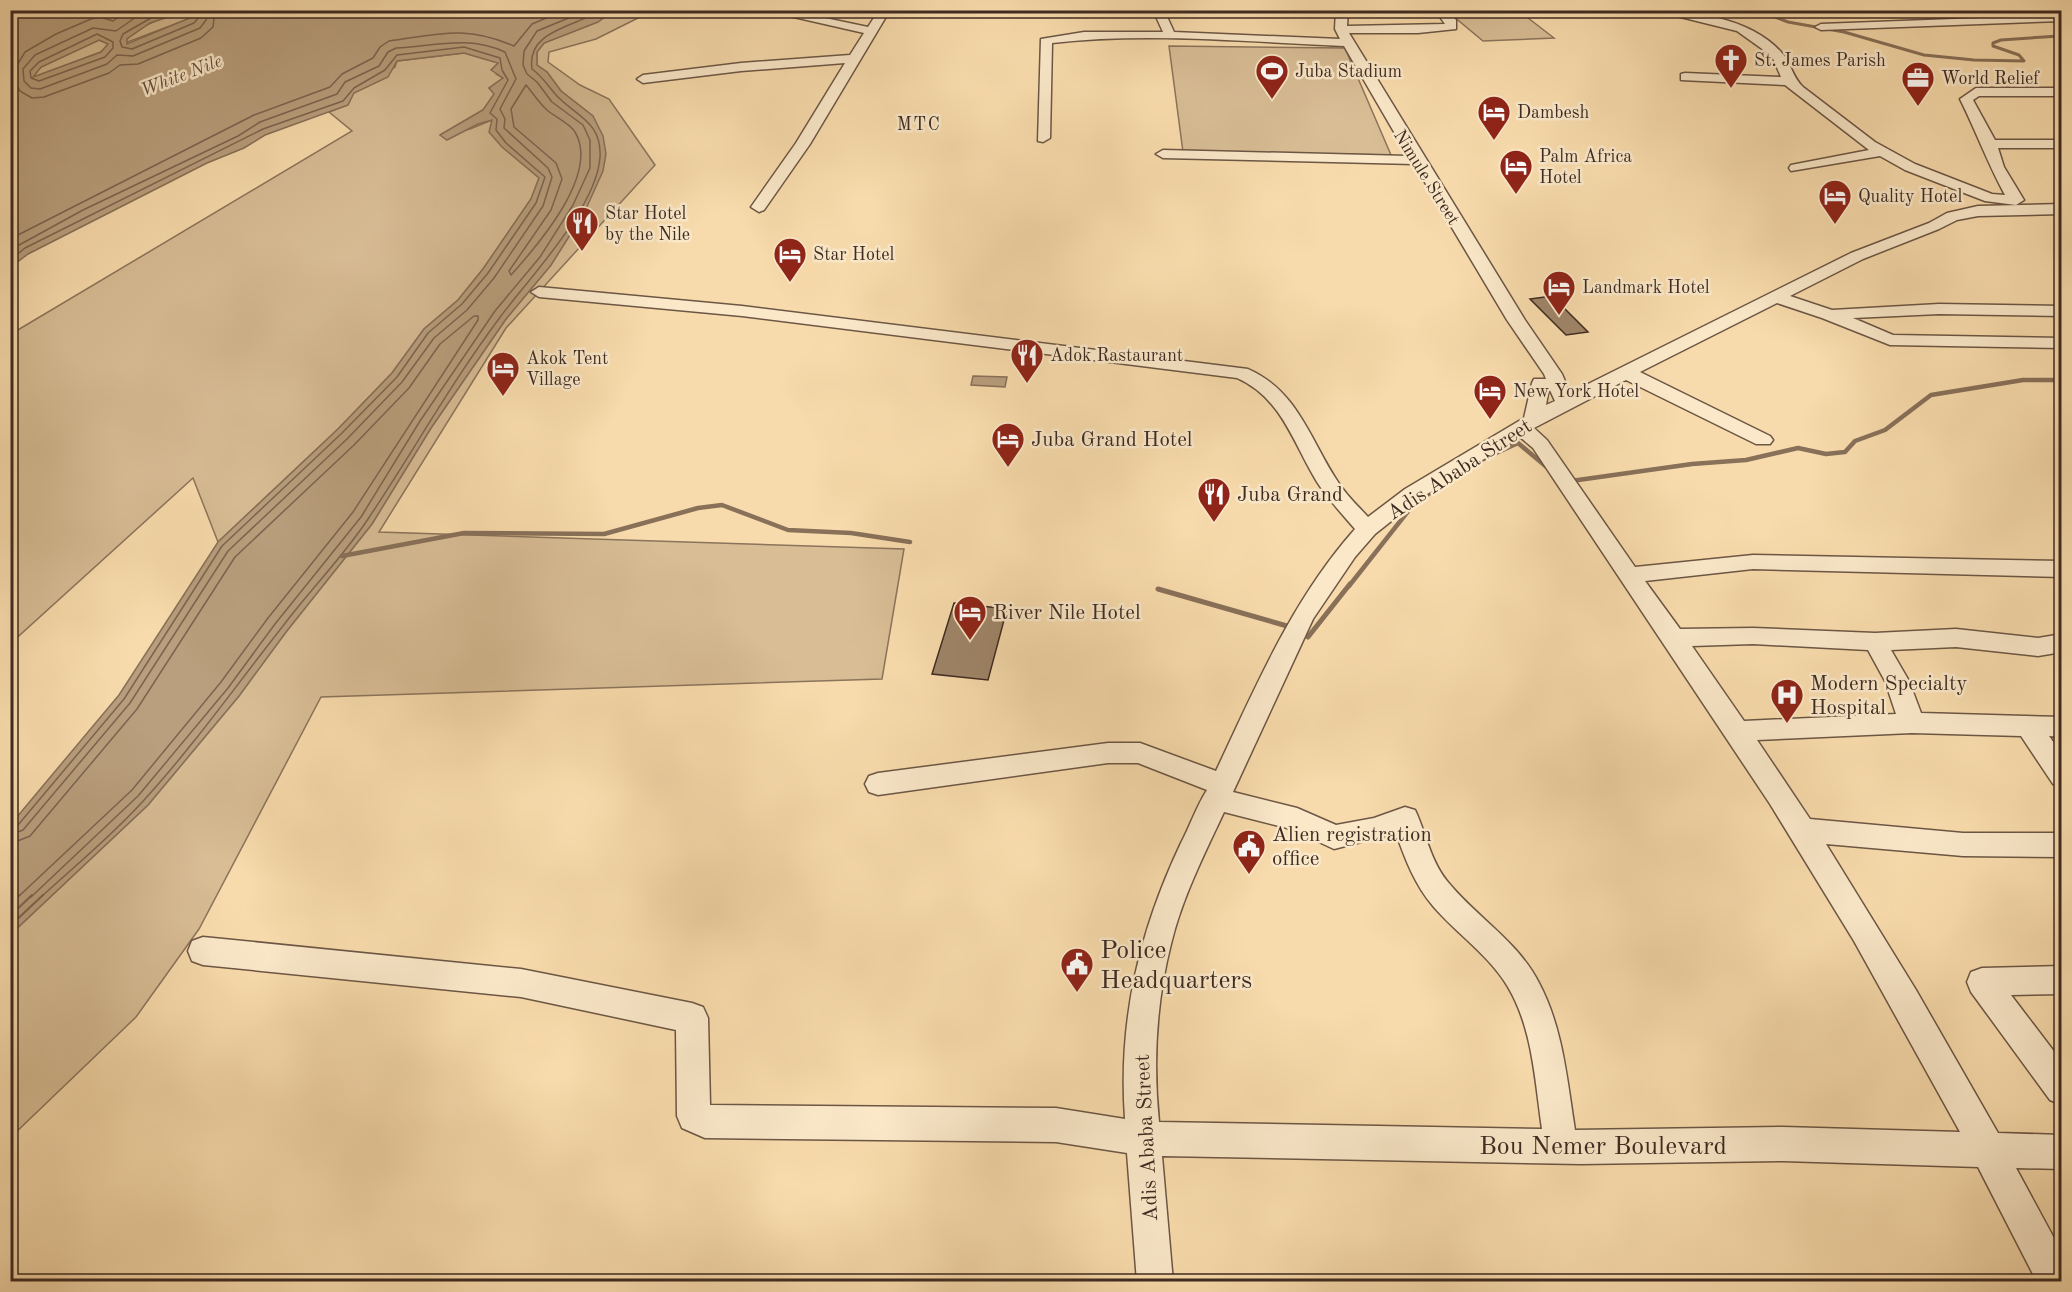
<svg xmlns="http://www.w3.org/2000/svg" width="2072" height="1292" font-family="'Old Standard TT',serif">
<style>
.green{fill:#d8bd95;stroke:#8b745c;stroke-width:1.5}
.water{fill:#b99f7d;stroke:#887059;stroke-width:1.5;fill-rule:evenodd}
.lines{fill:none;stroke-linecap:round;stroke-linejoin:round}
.shore-far1{stroke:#7c6450;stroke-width:1.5}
.shore{stroke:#7c6450;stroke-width:2}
.stream-far2{stroke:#887059;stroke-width:3}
.stream-far1{stroke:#887059;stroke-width:4.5}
.stream{stroke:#887059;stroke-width:5}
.building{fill:#9f866a;stroke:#3e2a22;stroke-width:1.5}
.minor-casing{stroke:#6c5644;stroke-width:3}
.minor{fill:#fae8c9;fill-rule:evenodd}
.labels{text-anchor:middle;stroke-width:5;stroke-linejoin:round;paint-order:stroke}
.far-poi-label{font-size:18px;fill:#3e2a22;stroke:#fae8c9;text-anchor:start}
.far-water-label{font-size:18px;font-style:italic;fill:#634d3d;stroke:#fae8c9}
.far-neighbourhood-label{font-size:18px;letter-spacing:1.5px;fill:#3e2a22;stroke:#fae8c9}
.far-street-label{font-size:18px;fill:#3e2a22;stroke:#fae8c9}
.poi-label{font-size:21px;fill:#3e2a22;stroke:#fae8c9;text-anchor:start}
.street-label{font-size:21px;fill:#3e2a22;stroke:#fae8c9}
.near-poi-label{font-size:26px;fill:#3e2a22;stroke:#fae8c9;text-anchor:start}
.near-street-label{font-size:26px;fill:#3e2a22;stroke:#fae8c9}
</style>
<rect width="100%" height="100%" fill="#f8dbac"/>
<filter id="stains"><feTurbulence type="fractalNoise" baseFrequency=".00333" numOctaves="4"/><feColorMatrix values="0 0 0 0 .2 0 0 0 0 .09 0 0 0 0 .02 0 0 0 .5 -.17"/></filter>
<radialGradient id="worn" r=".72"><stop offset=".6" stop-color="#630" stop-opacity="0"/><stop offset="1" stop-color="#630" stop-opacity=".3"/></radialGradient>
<!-- green -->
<g class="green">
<path d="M 186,11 L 199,11 L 187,14 L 199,15 L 125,43 C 133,26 169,16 186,11 Z"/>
<polygon points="613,11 652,11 596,39 549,52 548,62 580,85 609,99 655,165 506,328 379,532 904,549 882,679 321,697 199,929 136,1017 11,1137 11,934 148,805 239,696 286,632 372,524 431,428 506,319 551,265 585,211 593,116 561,91 547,72 537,65 537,52 544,43 597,22"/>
<polygon points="1447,11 1519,11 1554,38 1483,41"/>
<polygon points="99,40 109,44 101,52 32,78 41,67"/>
<polygon points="1169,46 1345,48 1391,155 1183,152"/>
<polygon points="464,53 499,63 496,74 503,78 489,88 495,94 483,110 440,135 470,129 492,120 522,163 539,178 531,199 483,269 458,300 424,329 392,373 338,429 218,542 193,478 11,643 11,334 352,131 329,112 348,105 353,93 395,67 397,61"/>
</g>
<!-- water -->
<g class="water">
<path d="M 11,10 L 186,11 L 150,23 L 127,39 L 127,44 L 197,15 L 184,14 L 199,11 L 613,11 L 598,22 L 544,43 L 537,52 L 537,65 L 547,72 L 561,91 L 593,116 L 603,136 L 606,154 L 603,171 L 585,211 L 551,265 L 506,319 L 431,428 L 372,524 L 286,632 L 239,696 L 148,805 L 11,934 L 11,824 L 119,695 L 218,542 L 338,429 L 392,373 L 424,329 L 458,300 L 483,269 L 531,199 L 539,178 L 502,147 L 489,132 L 492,120 L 478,124 L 447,140 L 440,135 L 483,110 L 494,94 L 489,88 L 503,78 L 491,70 L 498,63 L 464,53 L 397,61 L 388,77 L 354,93 L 348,105 L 265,135 L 244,148 L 207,163 L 28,254 L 11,267 ZM 99,40 L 108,44 L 101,52 L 33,77 L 41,67 Z"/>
<polygon points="973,376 1007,377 1005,387 971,385"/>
</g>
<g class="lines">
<!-- shore-far1 -->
<g class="shore-far1">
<polyline points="129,10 113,21 100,17 91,19 56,34 25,52 13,72 14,81 20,91 32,98 44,97 109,73 120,65 138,64 201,38 213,27 215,10"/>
<polyline points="146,10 116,31 93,28 35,55 23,69 24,81 31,88 40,89 107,64 117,55 133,56 200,28 206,20 205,10"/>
<polyline points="165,10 123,34 120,41 122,47 132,49 194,23 199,17 197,10"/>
<polygon points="97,34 113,42 113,48 105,57 39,81 31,78 30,71 39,62"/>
<path d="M 526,85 C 533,93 539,103 547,110 C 555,117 570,123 575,132 C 600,174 538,245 511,275 L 509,271 L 551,210 L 562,179 L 556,163 L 514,127 L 511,109 Z"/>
<path d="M 10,239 L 254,115 L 330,87 L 342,74 L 373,58 L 380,47 L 389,41 C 440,34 465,25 514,46 L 532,24 L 565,10"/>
<path d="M 10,250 L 83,210 L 238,136 L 260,122 L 337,94 L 345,82 L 379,66 L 388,52 L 396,48 C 434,46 469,35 505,52 L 516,79 L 500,109 L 505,119 L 504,128 L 548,168 L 552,177 L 543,206 L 494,278 L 467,310 L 434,338 L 402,382 L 347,439 L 228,551 L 130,703 L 23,830 L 10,835"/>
<polyline points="10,260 25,248 263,129 343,101 354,88 385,70 397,55 464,47 500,58 502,70 508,80 490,113 497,119 496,130 506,143 545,177 536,203 488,273 462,304 428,333 397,377 342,433 222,546 124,699 18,825 10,827"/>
<polyline points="10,844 30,836 137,709 235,557 354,445 409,388 440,344 474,316 478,316 478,320 353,512 268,618 221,682 132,790 18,897"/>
<polyline points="31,897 138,796 228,688 275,624 361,517 420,421 495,311 540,257 573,205 590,168 590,140 583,125 552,102 537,82 527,74 523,65 524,51 537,31 588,10"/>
<path d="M 41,897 C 76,865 114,834 145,799 C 195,744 237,684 283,626 C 310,590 343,557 368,519 C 413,452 452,381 501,316 C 530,277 597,207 600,157 C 602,122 576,116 557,96 C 548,86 543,77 532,69 C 526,30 576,27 601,10"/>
</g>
<!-- shore -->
<g class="shore">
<polyline points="10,904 19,895"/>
<polyline points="10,916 32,895"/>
<polyline points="10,926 43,895"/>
</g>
<!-- stream-far2 -->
<polyline class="stream-far2" points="1756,10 1788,22 1844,32 1924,55 1974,60 2024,61 2019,55 1993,46 1993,43 2001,40 2059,36"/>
<!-- stream-far1 -->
<g class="stream-far1">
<polyline points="1481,460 1518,443 1549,469"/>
<polyline points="1571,481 1692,464 1746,460 1798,448 1826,454 1845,452 1855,441 1885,430 1931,395 2023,380 2062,380"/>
<polyline points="342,556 464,533 604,534 698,508 722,505 788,530 851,533 910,542"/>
<polyline points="1349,586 1413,505 1443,484"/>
</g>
<!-- stream -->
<g class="stream">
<polyline points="1158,589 1294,628"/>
<polyline points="1308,637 1350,584"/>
</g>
</g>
<!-- building -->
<g class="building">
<polygon points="1552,296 1588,332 1566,335 1530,299"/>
<polygon points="954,603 1007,609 988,680 932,674"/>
</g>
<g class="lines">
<defs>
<g id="minor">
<polygon points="763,10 787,10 868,27 879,10 890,10 810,144 764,210 759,212 751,207 796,143 845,63 741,71 643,83 637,79 643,75 741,63 850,55 864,33"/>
<path d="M 1153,10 L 1164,10 L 1174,32 L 1340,39 L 1335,29 L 1336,10 L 1348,10 L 1347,26 L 1445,24 L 1435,10 L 1447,10 L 1456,20 L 1456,29 L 1418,33 L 1349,33 L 1525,320 L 1562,374 L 1570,393 L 1851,253 L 1929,223 L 1947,213 L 1978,206 L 2062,204 L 2062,214 L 1978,216 L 1957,220 L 1939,229 L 1863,259 L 1790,296 L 1832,310 L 1939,304 L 2062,306 L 2062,316 L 1939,314 L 1853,318 L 1893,335 L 2062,338 L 2062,348 L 1890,345 L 1822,318 L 1777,303 L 1640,372 L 1770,436 L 1773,440 L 1770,444 L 1756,444 L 1626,380 L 1534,428 L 1547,440 L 1635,567 L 1753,555 L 2062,561 L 2062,577 L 1753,569 L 1645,581 L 1680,629 L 1753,628 L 1875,633 L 1956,629 L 2038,638 L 2062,634 L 2062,652 L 2038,656 L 1956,647 L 1891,650 L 1909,681 L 1921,713 L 2062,717 L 2062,737 L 2049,736 L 2062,754 L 2062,786 L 2053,784 L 2021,736 L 1912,733 L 1757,740 L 1810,819 L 1963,833 L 2062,833 L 2062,857 L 1963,856 L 1826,844 L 1916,990 L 1998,1133 L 2062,1135 L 2062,1169 L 2016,1168 L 2062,1253 L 2062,1282 L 2037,1282 L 1978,1167 L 1783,1161 L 1581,1164 L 1162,1156 L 1173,1282 L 1137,1282 L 1127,1153 L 1056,1142 L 705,1138 L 682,1128 L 677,1116 L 676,1030 L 521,997 L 203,965 L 192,961 L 188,951 L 192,941 L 203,937 L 521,969 L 692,1003 L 703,1007 L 708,1018 L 710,1105 L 1056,1108 L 1125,1119 C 1118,1020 1139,932 1181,843 C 1190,826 1197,805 1207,790 L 1138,763 L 1108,763 L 878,795 L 869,792 L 865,784 L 869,776 L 878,773 L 1108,743 L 1140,743 L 1216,771 C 1256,686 1292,600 1355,529 C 1342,514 1328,499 1317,482 C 1293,443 1282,398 1237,378 L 742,316 L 539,297 L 531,292 L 539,287 L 742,306 L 1248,369 C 1298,391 1310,440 1338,482 C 1346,495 1358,506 1368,517 L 1405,489 L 1524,418 L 1532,383 L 1534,379 L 1546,379 L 1544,374 L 1507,320 L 1414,164 L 1163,158 L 1156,154 L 1163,150 L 1408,156 L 1344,46 C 1247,42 1148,32 1052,43 L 1050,138 L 1043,142 L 1038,141 L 1041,39 L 1084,32 L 1163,32 ZM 1549,388 L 1555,401 L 1546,405 ZM 1520,437 L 1533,448 L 1770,804 L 1854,941 L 1960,1132 L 1783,1127 L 1575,1130 C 1567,1080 1563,1028 1539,983 C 1518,941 1476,917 1447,881 C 1430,860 1426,833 1415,810 L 1405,807 L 1374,818 L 1336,825 L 1297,808 L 1233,792 L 1313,619 L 1355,557 L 1375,534 L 1419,499 ZM 1753,644 L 1868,650 L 1885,681 L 1896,714 L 1744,721 L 1692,646 ZM 1224,812 L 1291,829 L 1334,849 L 1396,833 C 1405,859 1415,885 1433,906 C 1457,934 1489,955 1508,987 C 1533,1029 1535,1082 1542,1129 L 1159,1122 C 1153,1063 1156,1003 1171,944 C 1182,898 1204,855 1224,812 Z"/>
<path d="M 1652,10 C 1693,10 1752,19 1781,52 C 1791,62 1792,77 1803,87 L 1875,142 L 1915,164 L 1992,194 L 2005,195 C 1988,164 1976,131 1960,99 L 1976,88 L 2062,88 L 2062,96 L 1979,96 L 1973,100 L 1995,140 L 2062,140 L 2062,148 L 1998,148 L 2004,167 L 2024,200 L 2016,205 L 1985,201 L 1905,170 L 1880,156 L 1791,171 L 1789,168 L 1791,165 L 1869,150 L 1785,85 L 1681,80 L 1681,74 L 1685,73 L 1781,77 L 1772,56 L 1737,31 Z"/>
<polygon points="2062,15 2062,21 1821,30 1815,27 1821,24"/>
<polygon points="2062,966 2062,994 2011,995 2062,1062 2062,1105 2050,1100 1971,992 1967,982 1971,972 1982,968"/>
</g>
</defs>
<!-- minor casing -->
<use href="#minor" class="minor-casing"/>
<!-- minor -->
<use href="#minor" class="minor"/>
</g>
<!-- icons -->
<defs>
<symbol id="church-pin" viewBox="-11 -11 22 30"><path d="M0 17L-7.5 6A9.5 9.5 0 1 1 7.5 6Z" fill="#8f2418" stroke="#fae8c9"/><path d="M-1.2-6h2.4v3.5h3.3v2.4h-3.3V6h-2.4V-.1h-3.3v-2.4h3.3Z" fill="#fff"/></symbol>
<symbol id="stadium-pin" viewBox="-11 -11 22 30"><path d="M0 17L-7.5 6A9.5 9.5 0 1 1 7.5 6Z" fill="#8f2418" stroke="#fae8c9"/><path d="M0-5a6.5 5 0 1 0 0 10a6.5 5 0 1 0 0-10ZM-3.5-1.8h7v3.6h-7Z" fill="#fff"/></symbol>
<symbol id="office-pin" viewBox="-11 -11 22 30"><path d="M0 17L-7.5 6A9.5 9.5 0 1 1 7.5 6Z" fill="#8f2418" stroke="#fae8c9"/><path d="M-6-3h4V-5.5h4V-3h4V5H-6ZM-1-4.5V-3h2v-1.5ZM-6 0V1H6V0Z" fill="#fff"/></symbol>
<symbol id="hotel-pin" viewBox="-11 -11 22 30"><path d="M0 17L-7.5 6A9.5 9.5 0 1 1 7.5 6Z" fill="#8f2418" stroke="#fae8c9"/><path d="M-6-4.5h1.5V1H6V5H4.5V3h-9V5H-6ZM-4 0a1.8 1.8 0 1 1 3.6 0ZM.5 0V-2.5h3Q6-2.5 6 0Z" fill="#fff"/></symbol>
<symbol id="restaurant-pin" viewBox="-11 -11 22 30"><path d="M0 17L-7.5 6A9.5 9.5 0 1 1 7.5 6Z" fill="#8f2418" stroke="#fae8c9"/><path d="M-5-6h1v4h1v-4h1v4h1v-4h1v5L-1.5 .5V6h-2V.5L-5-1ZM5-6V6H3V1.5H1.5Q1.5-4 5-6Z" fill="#fff"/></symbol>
<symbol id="hospital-pin" viewBox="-11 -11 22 30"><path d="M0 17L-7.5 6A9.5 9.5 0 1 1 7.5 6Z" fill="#8f2418" stroke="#fae8c9"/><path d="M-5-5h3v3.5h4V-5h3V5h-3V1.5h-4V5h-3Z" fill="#fff"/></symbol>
<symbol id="civic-pin" viewBox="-11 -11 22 30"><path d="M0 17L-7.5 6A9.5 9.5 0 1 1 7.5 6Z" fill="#8f2418" stroke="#fae8c9"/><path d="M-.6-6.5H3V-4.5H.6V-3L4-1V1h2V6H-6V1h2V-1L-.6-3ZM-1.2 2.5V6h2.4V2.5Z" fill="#fff"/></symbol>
</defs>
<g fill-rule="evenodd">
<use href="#church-pin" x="1712" y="41" width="38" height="52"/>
<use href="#stadium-pin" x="1253" y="52" width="38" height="52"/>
<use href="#office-pin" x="1899" y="59" width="38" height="52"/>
<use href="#hotel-pin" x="1475" y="93" width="38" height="52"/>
<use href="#hotel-pin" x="1497" y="147" width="38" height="52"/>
<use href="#hotel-pin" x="1816" y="177" width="38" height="52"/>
<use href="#restaurant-pin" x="563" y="204" width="38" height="52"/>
<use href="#hotel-pin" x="771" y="235" width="38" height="52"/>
<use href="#hotel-pin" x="1540" y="268" width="38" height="52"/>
<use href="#restaurant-pin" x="1008" y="336" width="38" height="52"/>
<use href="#hotel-pin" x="484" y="349" width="38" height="52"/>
<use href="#hotel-pin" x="1471" y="372" width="38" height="52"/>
<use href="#hotel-pin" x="989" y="420" width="38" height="52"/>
<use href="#restaurant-pin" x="1195" y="475" width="38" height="52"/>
<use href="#hotel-pin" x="951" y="593" width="38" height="52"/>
<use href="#hospital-pin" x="1768" y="676" width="38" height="52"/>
<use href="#civic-pin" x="1230" y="827" width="38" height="52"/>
<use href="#civic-pin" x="1058" y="945" width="38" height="52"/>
</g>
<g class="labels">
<!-- far-poi labels -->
<g class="far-poi-label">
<text x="1754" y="66">St. James Parish</text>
<text x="1295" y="77">Juba Stadium</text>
<text x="1941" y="84">World Relief</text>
<text x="1517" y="118">Dambesh</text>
<text x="1539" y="162">Palm Africa<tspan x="1539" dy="21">Hotel</tspan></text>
<text x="1858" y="202">Quality Hotel</text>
<text x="605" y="219">Star Hotel<tspan x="605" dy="21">by the Nile</tspan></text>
<text x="813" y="260">Star Hotel</text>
<text x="1582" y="293">Landmark Hotel</text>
<text x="1050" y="361">Adok Rastaurant</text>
<text x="526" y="364">Akok Tent<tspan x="526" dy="21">Village</tspan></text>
<text x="1513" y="397">New York Hotel</text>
</g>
<!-- far-water labels -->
<g class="far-water-label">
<text transform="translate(181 75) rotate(-21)" y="6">White Nile</text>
</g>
<!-- far-neighbourhood labels -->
<g class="far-neighbourhood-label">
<text x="919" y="130">MTC</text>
</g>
<!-- far-street labels -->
<g class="far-street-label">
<text transform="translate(1427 177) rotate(58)" y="6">Nimule Street</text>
</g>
<!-- poi labels -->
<g class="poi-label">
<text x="1031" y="446">Juba Grand Hotel</text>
<text x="1237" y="501">Juba Grand</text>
<text x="993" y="619">River Nile Hotel</text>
<text x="1810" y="690">Modern Specialty<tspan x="1810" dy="24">Hospital</tspan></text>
<text x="1272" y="841">Alien registration<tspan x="1272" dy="24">office</tspan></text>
</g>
<!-- street labels -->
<g class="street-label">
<text transform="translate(1459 469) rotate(-33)" y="7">Adis Ababa Street</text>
<text transform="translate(1146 1138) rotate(-93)" y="7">Adis Ababa Street</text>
</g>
<!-- near-poi labels -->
<g class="near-poi-label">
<text x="1100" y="958">Police<tspan x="1100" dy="30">Headquarters</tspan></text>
</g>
<!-- near-street labels -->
<g class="near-street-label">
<text x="1603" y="1154">Bou Nemer Boulevard</text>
</g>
</g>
<!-- margin -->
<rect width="2072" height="1292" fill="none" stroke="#f8dbac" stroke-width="36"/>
<rect x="12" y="12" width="2048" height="1268" fill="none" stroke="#3e2a22" stroke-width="3"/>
<rect x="18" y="18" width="2036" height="1256" fill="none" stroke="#3e2a22" stroke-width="1.5"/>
<rect width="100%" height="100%" filter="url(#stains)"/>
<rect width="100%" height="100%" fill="url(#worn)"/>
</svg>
